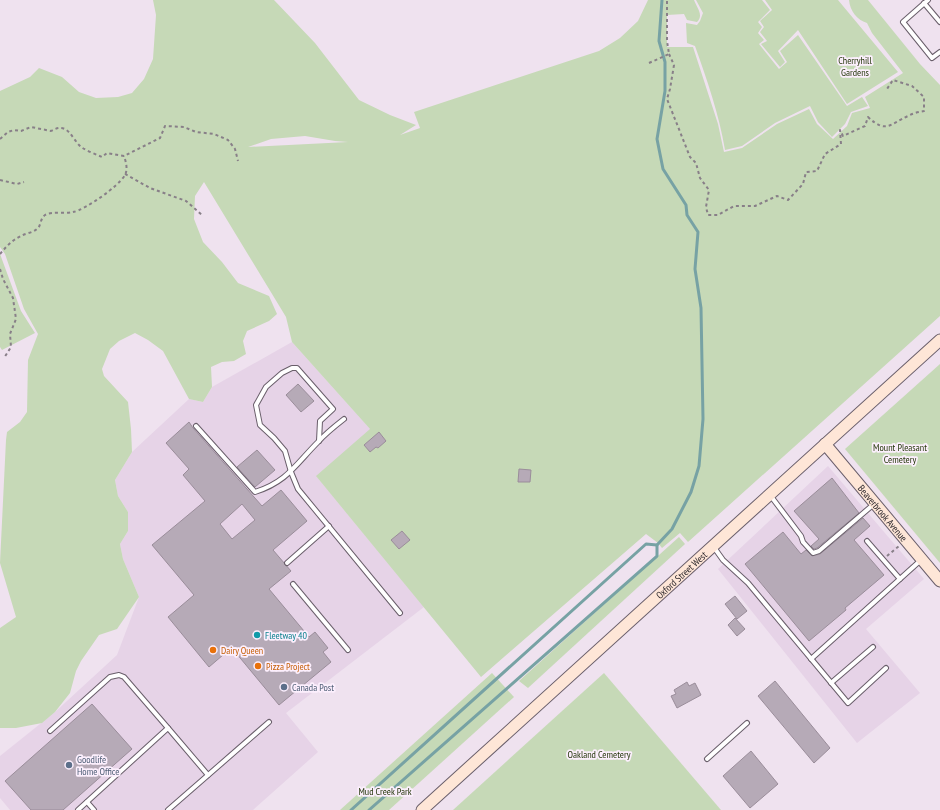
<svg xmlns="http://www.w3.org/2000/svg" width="940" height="810" font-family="'PT Sans Narrow',sans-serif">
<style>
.built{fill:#e6d3e7}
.green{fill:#c6d9b7;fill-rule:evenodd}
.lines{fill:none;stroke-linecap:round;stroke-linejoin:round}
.stream{stroke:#77a2a4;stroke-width:3}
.building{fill:#b6aab7;stroke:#9a8d9a;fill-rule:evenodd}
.lane-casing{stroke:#695e6a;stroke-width:6}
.secondary-casing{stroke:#695e6a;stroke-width:13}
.path{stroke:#887f88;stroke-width:2;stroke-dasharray:3 3;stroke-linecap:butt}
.lane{stroke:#fff;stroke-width:4}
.secondary{stroke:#fee6d7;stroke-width:11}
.culture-dot{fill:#0f9aa8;stroke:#fceffd;stroke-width:1.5}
.food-dot{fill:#e8710a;stroke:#fceffd;stroke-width:1.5}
.service-dot{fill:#5c6f8a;stroke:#fceffd;stroke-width:1.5}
.labels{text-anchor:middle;stroke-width:3.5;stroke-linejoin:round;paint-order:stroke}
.park-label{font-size:10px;fill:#1d3102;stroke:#fceffd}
.street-label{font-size:10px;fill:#2c272c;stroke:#fceffd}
.culture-label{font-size:10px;fill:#0d838f;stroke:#fceffd;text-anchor:start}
.food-label{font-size:10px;fill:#c56008;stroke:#fceffd;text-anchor:start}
.service-label{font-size:10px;fill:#4e5e75;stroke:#fceffd;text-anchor:start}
</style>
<rect width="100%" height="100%" fill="#efe2ef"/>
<!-- built -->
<g class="built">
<polygon points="292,342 371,430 317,477 424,607 286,713 318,752 253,810 10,810 0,798 0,756 55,712 117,655 139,597 123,559 120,544 128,531 128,512 118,496 115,480 132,452 189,399 203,402 212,387"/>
<polygon points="828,466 924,579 866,629 920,693 857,743 718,569"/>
</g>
<!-- green -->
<g class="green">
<path d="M 153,0 L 274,0 L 315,43 L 359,100 L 390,115 L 416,125 L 400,135 L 420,128 L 414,112 L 599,51 L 620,38 L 638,21 L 648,0 L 694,0 C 697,8 704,15 697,22 L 687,20 L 684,14 L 667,15 L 667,47 L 693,47 L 718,124 L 724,152 L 742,148 L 777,124 L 809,109 L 817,124 L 833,139 L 847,126 L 852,113 L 870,108 L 865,97 L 903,73 L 872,33 L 867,23 C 857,20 850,11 849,0 L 868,0 L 920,64 L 940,85 L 940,316 L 688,542 L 680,533 L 662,548 L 658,543 L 646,534 L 481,677 L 316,476 L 370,429 L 292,342 L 286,317 L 204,182 L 195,196 L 194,219 L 203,242 L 222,262 L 238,283 L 269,296 L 277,314 L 269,321 L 247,331 L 243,341 L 246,354 L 234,361 L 222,362 L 211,367 L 212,387 L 203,402 L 189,399 L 163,351 L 148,340 L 135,333 L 119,341 L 110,349 L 102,369 L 104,376 L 128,402 L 131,429 L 132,452 L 115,480 L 118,496 L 128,512 L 128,531 L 120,544 L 123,559 L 139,597 L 117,629 L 99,635 L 81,661 L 76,671 L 70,693 L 55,712 L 42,723 L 16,728 L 0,728 L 0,628 L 16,617 L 0,563 L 6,440 L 7,432 L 20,422 L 27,412 L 28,360 L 38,334 L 24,309 L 5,254 L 0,247 L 0,91 L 30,77 L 39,68 L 62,77 L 79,92 L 96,98 L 118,97 L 132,93 L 144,79 L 153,59 L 156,15 ZM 305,136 L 335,141 L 348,142 L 248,147 L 271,139 Z"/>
<path d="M 696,0 L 762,0 L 770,10 L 758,22 L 762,27 L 758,33 L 764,40 L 759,44 L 779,69 L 787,62 L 780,51 L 798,35 L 847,106 L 862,97 L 868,106 L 851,112 L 845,124 L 832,137 L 818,122 L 810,106 L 775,123 L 742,146 L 725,150 C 719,114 707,80 695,46 L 687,43 L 686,23 L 697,25 L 700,21 L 703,13 Z"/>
<polygon points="765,0 838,0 898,72 847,104 798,30 778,51 785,62 780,67 761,44 767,41 760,32 764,27 760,21 772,10"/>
<polygon points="0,254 21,311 35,333 2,350 0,347"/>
<polygon points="940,364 940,563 845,449"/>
<polygon points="679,537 685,544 528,688 519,681"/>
<polygon points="492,673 514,697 389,810 340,810"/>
<polygon points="604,673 721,810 453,810"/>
</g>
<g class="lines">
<!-- stream -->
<g class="stream">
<polyline points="351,810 646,544 657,545"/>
<polyline points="369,810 657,556 657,545 672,529 691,492 699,466 703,419 701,308 695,269 698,232 687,215 686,205 663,169 657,139 665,91 665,62 659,41 662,0"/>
</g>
</g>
<!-- building -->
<g class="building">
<polygon points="298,384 314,401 301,412 286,395"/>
<path d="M 189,422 L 193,428 L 262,506 L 281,490 L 307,521 L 273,550 L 291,571 L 269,589 L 309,637 L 315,632 L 328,648 L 323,652 L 331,662 L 279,705 L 236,653 L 223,655 L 209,667 L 168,617 L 194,595 L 152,545 L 205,501 L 183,475 L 189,469 L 166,443 ZM 242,504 L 255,520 L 232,539 L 220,524 Z"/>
<polygon points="379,432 386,441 378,448 376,447 370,452 364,445"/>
<polygon points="257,450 275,470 255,487 237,467"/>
<polygon points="519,469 531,470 530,482 518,482"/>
<polygon points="832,478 859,513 817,548 814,549 811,546 819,539 794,511"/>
<polygon points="863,518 870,526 854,540 884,575 845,608 846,610 809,641 745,564 783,532 801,554 806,550 812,556 820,554"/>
<polygon points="402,531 410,540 399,549 391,540"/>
<polygon points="735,596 747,611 737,619 725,604"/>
<polygon points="735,618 745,629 737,636 728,625"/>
<polygon points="775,681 830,748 814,763 758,696"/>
<polygon points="687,682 689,686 695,683 701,695 677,708 671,696 676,694 674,690"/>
<polygon points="92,704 132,749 63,810 31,810 5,781"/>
<polygon points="751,751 778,784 750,808 723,776"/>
</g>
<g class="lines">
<defs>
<g id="lane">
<polyline points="928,0 903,22 932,58 940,52"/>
<polyline points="924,3 940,22"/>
<path d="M 196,426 L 255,492 C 287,482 296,464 318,442 C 326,433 335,426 344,419"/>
<polyline points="319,441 320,421 333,409 297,368 292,368 282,373 266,387 256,405 260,425 274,438 285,451 291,472 298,489 400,613"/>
<polyline points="770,495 801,536 803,542 813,553 819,551 874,504"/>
<polyline points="867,541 900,579"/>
<polyline points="713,546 723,560 748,583 848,703 886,668"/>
<polyline points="287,563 329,526"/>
<polyline points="293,584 348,650"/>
<polyline points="811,659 921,560"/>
<polyline points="831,683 873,647"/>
<polyline points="50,731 110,677 119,675 124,677 168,728"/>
<polyline points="707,759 747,723"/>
<polyline points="87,802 94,810"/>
<polyline points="78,810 168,728 208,775"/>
<polyline points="168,810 269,722"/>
</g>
<g id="secondary">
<path id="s1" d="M 825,444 L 940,581"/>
<path id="s2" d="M 422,810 L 940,340"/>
</g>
</defs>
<!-- lane casing -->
<use href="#lane" class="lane-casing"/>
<!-- secondary casing -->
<use href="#secondary" class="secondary-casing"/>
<!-- path -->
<g class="path">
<path d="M 669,54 L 674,65 L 670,89 L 667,99 L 690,157 L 696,163 L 700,178 L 709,190 L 706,207 L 708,215 L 718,215 L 734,206 L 755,206 L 777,196 L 788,200 L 803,184 L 806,172 L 817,171 L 825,154 L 841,144 L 840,130 L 843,136 L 865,126 L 868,117 C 886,134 890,124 908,116 C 913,113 919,112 924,111 L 924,97 L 912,86 L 893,80 L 887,89"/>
<polyline points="649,63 669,54 667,41 667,0"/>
<path d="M 0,139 L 8,132 L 14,130 L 21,131 L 31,127 L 51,131 C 68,121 71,138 81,147 C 87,151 95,154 102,157 L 107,153 L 124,156 L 160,138 L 165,126 L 184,127 L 196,132 L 214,134 L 228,140 L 235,149 L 238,161"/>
<polyline points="125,174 150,188 186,201 202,215"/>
<polyline points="0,180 17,184 24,182"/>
<path d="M 0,254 C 6,247 12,240 21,236 C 26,233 33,233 38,228 C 41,225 40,219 45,215 C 52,211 65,214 73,212 C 85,210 119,186 125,175 C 128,169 126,162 124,156"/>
<polyline points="0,269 3,279 13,298 16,319 10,334 11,347 4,358"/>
<polyline points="887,556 899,546"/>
</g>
<!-- lane -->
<use href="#lane" class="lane"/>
<!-- secondary -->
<use href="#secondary" class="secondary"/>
</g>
<!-- markers -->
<circle class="culture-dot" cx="257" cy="635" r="4"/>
<g class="food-dot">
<circle cx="213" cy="650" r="4"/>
<circle cx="258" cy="666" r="4"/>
</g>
<g class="service-dot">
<circle cx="284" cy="687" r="4"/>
<circle cx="69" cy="765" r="4"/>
</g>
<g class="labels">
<!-- park labels -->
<g class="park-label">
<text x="855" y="64">Cherryhill<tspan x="855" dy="12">Gardens</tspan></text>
<text x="900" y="451">Mount Pleasant<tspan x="900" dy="12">Cemetery</tspan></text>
<text x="599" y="758">Oakland Cemetery</text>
<text x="385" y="795">Mud Creek Park</text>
</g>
<!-- street labels -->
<g class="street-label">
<text dy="4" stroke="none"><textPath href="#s1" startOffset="90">Beaverbrook Avenue</textPath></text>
<text dy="4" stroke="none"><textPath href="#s2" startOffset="350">Oxford Street West</textPath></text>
</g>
<!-- culture labels -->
<g class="culture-label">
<text x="265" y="639">Fleetway 40</text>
</g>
<!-- food labels -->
<g class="food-label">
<text x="221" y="654">Dairy Queen</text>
<text x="266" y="670">Pizza Project</text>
</g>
<!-- service labels -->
<g class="service-label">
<text x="292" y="691">Canada Post</text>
<text x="77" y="763">Goodlife<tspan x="77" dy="12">Home Office</tspan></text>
</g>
</g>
</svg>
